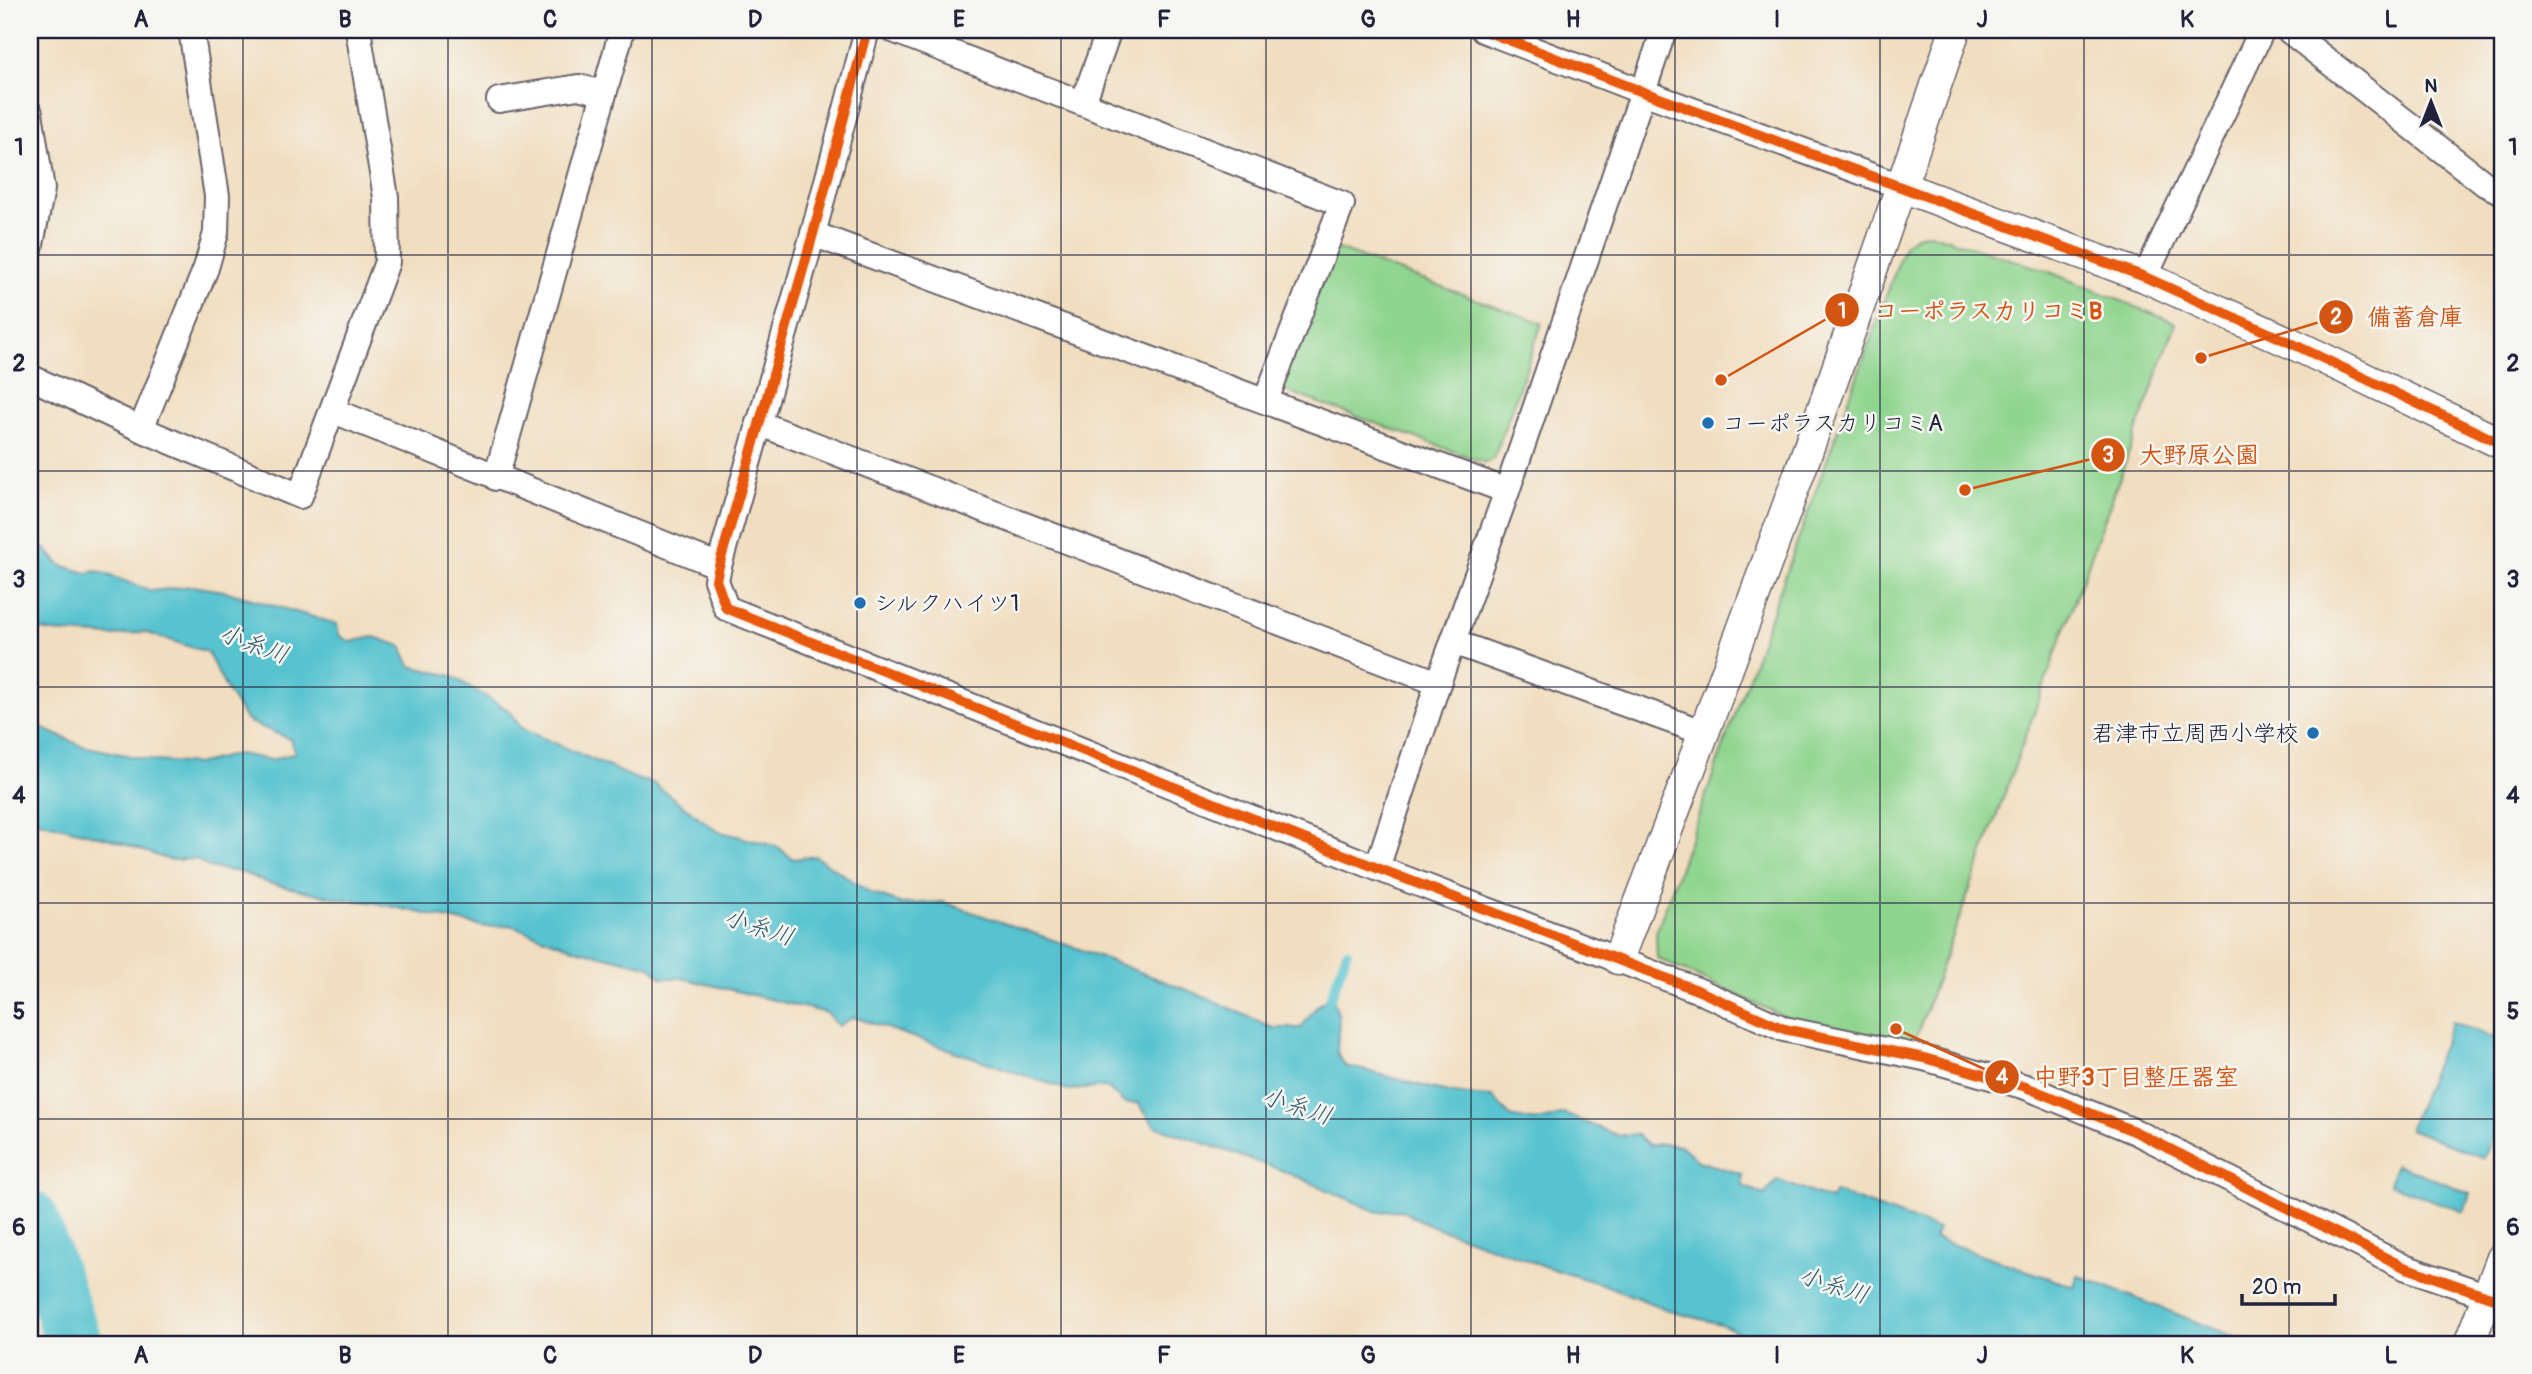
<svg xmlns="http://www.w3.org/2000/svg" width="2532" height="1374" font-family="Pangolin,'Klee One',sans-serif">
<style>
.green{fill:#90d58f;stroke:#597c65;stroke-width:2}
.water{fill:#56c3cf;stroke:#3c7285;stroke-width:2}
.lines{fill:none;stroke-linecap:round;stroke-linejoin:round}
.stream{stroke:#56c3cf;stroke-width:10}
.river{stroke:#56c3cf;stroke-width:56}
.minor-casing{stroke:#6a646a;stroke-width:28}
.tertiary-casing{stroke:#6a646a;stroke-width:33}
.minor{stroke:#fff;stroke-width:24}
.tertiary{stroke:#fff;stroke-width:30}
.cycleway-casing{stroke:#f6f6f2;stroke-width:15}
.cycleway{stroke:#e8590c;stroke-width:10}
.grid{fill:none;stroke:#22223b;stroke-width:2;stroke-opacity:0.55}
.poi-dot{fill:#1f6fb2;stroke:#f6f6f2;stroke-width:2.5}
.labels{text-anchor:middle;stroke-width:5;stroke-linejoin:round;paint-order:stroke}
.poi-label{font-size:23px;fill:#22223b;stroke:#f6f6f2;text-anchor:start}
.water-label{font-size:24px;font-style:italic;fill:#345a6f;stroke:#f6f6f2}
.leader{fill:none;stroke:#d45411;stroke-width:2.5}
.callout-dot{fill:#d45411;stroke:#f6f6f2;stroke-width:2.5}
.mark-label{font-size:21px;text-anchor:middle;font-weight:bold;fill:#fff}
.callout-label{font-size:24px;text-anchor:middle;font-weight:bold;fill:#d45411;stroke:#f6f6f2;stroke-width:5;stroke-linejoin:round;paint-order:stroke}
.neatline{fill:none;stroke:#22223b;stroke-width:2.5}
.grid-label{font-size:23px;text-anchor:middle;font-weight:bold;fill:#22223b}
</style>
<rect width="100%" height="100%" fill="#f6f6f2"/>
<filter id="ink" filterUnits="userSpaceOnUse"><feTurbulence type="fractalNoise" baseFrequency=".0143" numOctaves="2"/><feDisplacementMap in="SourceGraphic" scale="14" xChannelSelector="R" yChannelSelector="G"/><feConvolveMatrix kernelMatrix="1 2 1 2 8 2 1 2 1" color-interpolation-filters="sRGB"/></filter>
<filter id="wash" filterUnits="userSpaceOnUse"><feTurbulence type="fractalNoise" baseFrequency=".00686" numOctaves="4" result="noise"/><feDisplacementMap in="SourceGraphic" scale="28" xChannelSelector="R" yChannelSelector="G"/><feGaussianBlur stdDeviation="1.57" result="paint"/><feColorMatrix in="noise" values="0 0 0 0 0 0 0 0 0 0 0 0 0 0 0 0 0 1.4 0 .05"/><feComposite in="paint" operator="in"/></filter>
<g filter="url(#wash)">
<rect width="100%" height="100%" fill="#f1dec0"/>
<!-- green -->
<g class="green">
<polygon points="1929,233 2047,271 2176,323 1912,1048 1787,1018 1657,958 1656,933 1905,244 1916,236"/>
<polygon points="1332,247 1542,323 1494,458 1486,463 1286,391 1282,382"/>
</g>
<!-- water -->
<g class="water">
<path d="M 30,546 L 44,548 L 60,565 L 86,573 L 97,571 L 152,591 L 192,586 L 224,591 L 337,624 L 339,635 L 350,642 L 374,637 L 401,646 L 410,666 L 452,676 L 508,710 L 522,729 L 639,780 L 653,783 L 717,831 L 778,847 L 793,859 L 815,856 L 871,893 L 902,904 L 943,902 L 1079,949 L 1208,998 L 1273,1028 L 1301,1028 L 1316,1007 L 1332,995 L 1339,1017 L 1337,1052 L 1345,1066 C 1395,1076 1442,1096 1493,1097 L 1512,1118 L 1539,1121 L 1564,1114 L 1619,1136 L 1636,1134 L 1649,1145 L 1665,1144 L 1682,1146 L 1698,1161 L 1742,1174 L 1743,1186 L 1764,1195 L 1777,1180 L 1831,1200 L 1835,1192 L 1938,1229 L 1934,1238 L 2074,1287 L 2077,1275 L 2253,1344 L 1764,1344 L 1721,1324 L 1673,1312 L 1605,1285 L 1549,1268 L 1425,1223 L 1401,1210 L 1377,1212 L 1289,1173 L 1155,1126 L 1138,1103 L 1124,1103 L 1107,1087 L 1068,1090 L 854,1017 L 838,1026 L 827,1013 L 682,978 L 662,978 L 651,967 L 575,949 L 510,925 L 486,927 L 376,903 L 341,899 L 268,883 L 241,872 L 210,868 L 196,859 L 169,860 L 111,839 L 30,819 L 30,723 L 82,746 L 155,761 L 196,764 L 238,754 L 271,760 L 295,753 L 290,739 L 247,721 L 229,694 L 207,652 L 144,632 L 113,636 L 53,632 L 30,628 Z"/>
<polygon points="2452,1022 2502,1041 2502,1114 2484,1158 2409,1129"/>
<polygon points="2396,1164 2470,1193 2464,1212 2389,1184"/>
</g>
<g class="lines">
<!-- stream -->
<polyline class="stream" points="1328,1005 1347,952"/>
<!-- river -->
<polyline class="river" points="30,1218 75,1344"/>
</g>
</g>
<g filter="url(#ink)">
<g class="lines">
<defs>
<g id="minor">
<polyline points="867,30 813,234 719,566 716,580 726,608 1377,868 1697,990 1784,1029 1924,1058 2026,1087 2136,1132 2404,1267 2502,1301"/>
<polyline points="893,30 1342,204 1266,400"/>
<polyline points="1483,30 1643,92 1902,187"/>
<polyline points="2288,30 2485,184 2502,192"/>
<polyline points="499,100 578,87 604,93"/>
<polyline points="1083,103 1109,30"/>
<polyline points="30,113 42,189 30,249"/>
<polyline points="813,234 1507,491"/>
<polyline points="2145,277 2262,30"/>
<polyline points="30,377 141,429 300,496 387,262 386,197 358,30"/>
<polyline points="334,411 719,566"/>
<polyline points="758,423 1438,683"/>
<polyline points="141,429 206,268 216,233 217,196 191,30"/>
<polyline points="496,478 622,30"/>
<polyline points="1453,642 1705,733"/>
<polyline points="1377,868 1438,683 1507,491 1664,30"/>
</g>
<g id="tertiary">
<polyline points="1902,187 2145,277 2293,344 2502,444"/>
<path d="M 1618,959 C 1736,652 1849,342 1955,30"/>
<polyline points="2469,1344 2502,1258"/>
</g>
</defs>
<!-- minor casing -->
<use href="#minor" class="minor-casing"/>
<!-- tertiary casing -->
<use href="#tertiary" class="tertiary-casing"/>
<!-- minor -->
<use href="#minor" class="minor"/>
<!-- tertiary -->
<use href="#tertiary" class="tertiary"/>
<defs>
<g id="cycleway">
<polyline points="867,30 813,234 719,566 716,580 726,608 1377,868 1697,990 1784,1029 1924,1058 2026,1087 2136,1132 2404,1267 2502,1301"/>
<polyline points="1483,30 1643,92 2145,277 2293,344 2502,444"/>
</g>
</defs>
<!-- cycleway casing -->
<use href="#cycleway" class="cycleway-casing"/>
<!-- cycleway -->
<use href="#cycleway" class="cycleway"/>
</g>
</g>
<!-- grid -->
<path class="grid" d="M 243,30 L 243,1344M 448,30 L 448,1344M 652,30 L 652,1344M 857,30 L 857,1344M 1061,30 L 1061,1344M 1266,30 L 1266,1344M 1471,30 L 1471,1344M 1675,30 L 1675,1344M 1880,30 L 1880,1344M 2084,30 L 2084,1344M 2289,30 L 2289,1344M 30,255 L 2502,255M 30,471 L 2502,471M 30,687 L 2502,687M 30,903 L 2502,903M 30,1119 L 2502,1119"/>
<!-- markers -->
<g class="poi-dot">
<circle cx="1708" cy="423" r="7"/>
<circle cx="860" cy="603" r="7"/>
<circle cx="2313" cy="733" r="7"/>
</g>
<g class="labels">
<!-- poi labels -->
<g class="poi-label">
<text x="1722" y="431">コーポラスカリコミA</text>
<text x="874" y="611">シルクハイツ1</text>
<text x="2299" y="741" text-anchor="end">君津市立周西小学校</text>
</g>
<!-- water labels -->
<g class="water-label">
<text transform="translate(254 644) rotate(20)" y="8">小糸川</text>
<text transform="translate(759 927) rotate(18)" y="8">小糸川</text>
<text transform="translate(1297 1106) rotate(18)" y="8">小糸川</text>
<text transform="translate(1834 1285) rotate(18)" y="8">小糸川</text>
</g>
</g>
<!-- callouts -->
<path class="leader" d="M1721 380L1842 310M2201 358L2336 317M1965 490L2108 455M1896 1029L2002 1077"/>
<g class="callout-dot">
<circle cx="1721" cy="380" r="7"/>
<circle cx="2201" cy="358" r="7"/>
<circle cx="1965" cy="490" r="7"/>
<circle cx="1896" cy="1029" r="7"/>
<circle cx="1842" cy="310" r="18"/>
<circle cx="2336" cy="317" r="18"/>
<circle cx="2108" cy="455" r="18"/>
<circle cx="2002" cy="1077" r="18"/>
</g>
<g class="mark-label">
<text x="1842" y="318">1</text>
<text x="2336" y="324">2</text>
<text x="2108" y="462">3</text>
<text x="2002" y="1084">4</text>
</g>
<g class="callout-label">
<text x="1988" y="319">コーポラスカリコミB</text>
<text x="2415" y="325">備蓄倉庫</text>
<text x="2199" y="463">大野原公園</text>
<text x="2136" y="1085">中野3丁目整圧器室</text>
</g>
<!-- margin -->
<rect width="2532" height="1374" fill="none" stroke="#f6f6f2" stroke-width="77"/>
<!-- north arrow -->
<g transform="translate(2431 102)" stroke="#f6f6f2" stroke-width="5" paint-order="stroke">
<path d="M0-5L12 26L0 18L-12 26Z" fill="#22223b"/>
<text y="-10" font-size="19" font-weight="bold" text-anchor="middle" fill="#22223b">N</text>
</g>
<!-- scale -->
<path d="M2242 1294v10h93v-10" fill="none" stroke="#22223b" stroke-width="3.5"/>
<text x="2252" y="1294" font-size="21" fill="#22223b" stroke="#f6f6f2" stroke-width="5" paint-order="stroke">20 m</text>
<rect x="38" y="38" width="2456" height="1298" class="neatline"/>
<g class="grid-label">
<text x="141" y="27">A</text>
<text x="345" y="27">B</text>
<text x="550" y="27">C</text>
<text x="755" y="27">D</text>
<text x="959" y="27">E</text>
<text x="1164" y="27">F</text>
<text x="1368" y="27">G</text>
<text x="1573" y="27">H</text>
<text x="1777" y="27">I</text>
<text x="1982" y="27">J</text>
<text x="2187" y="27">K</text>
<text x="2391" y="27">L</text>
<text x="19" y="155">1</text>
<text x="2513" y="155">1</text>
<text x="19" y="371">2</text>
<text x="2513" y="371">2</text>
<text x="19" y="587">3</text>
<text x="2513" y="587">3</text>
<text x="19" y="803">4</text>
<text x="2513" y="803">4</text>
<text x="19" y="1019">5</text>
<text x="2513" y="1019">5</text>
<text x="19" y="1235">6</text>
<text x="2513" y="1235">6</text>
<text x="141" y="1363">A</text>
<text x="345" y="1363">B</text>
<text x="550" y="1363">C</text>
<text x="755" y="1363">D</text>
<text x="959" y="1363">E</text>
<text x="1164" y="1363">F</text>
<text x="1368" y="1363">G</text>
<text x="1573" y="1363">H</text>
<text x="1777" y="1363">I</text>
<text x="1982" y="1363">J</text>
<text x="2187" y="1363">K</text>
<text x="2391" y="1363">L</text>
</g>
</svg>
